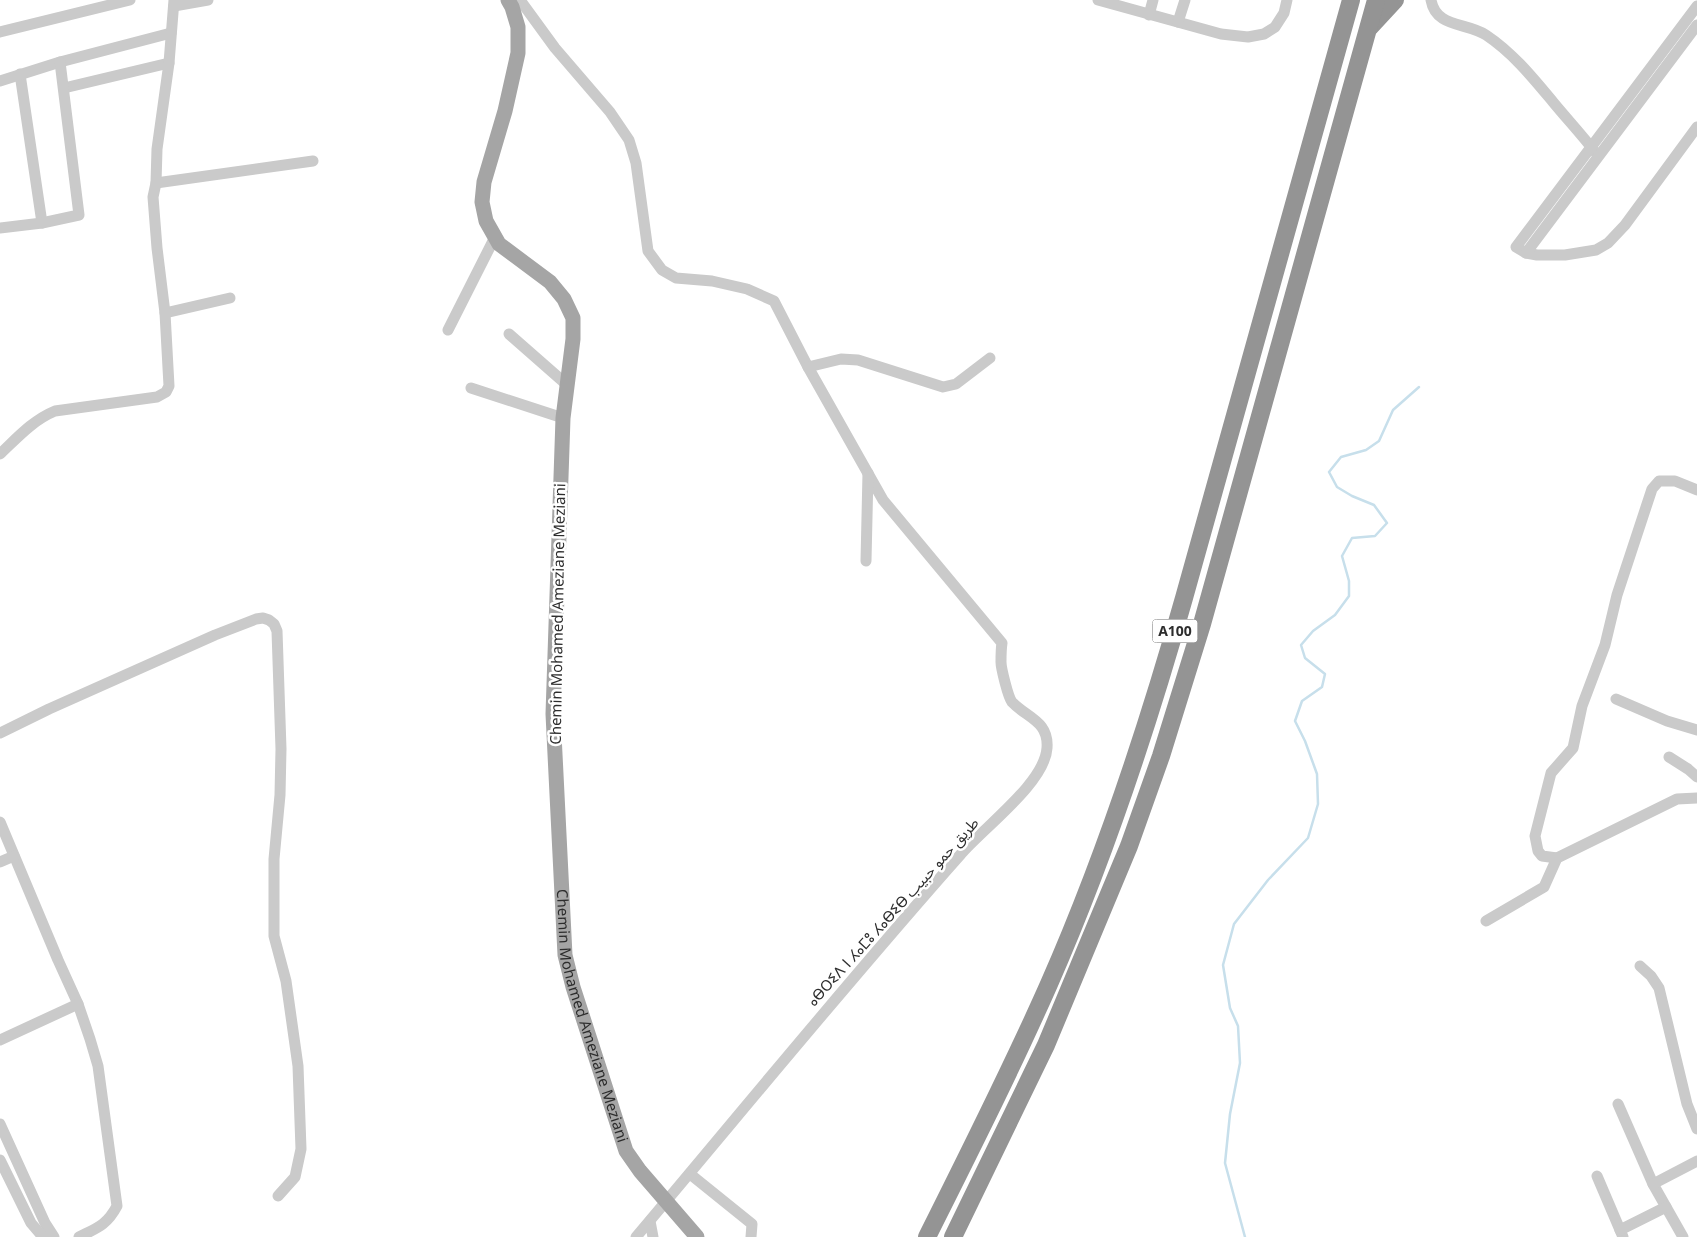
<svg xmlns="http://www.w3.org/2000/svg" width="1697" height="1237" font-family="'Noto Sans','Noto Sans Arabic','Noto Sans Tifinagh',sans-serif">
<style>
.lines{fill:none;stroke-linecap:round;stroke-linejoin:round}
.stream{stroke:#c7dfeb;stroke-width:2.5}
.minor{stroke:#cacaca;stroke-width:11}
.major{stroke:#a5a5a5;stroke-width:15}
.highway{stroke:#949494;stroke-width:18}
.labels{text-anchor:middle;stroke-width:5;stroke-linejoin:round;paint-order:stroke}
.shield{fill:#fff;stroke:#6c6c6c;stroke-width:1}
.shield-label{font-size:14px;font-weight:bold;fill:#2d2d2d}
.street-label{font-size:15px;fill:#2d2d2d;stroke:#fff}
</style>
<rect width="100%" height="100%" fill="#fff"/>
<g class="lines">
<!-- stream -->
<polyline class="stream" points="1245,1237 1225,1163 1230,1114 1240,1063 1238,1026 1230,1008 1223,965 1234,924 1268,880 1308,838 1318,804 1317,774 1305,741 1295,721 1302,701 1322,687 1325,674 1305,658 1301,645 1313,631 1335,615 1349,596 1349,581 1342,556 1352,538 1375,536 1387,523 1374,505 1352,496 1337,487 1329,472 1341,457 1366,450 1379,441 1393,410 1419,387"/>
<!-- minor -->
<g class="minor">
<path d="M 520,0 L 555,48 L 610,112 L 629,140 L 636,163 L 648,251 L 662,270 L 676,278 L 712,281 L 747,289 L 774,301 L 808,367 L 883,500 L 1002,643 C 1001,649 1001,655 1001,662 C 1001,668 1008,697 1012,702 C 1027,718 1049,721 1047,748 C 1045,783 983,828 961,854 C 850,979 744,1109 636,1237"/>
<polyline points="1098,0 1221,34 1248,37 1264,34 1275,27 1284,13 1287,0"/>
<path d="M 1431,0 C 1436,28 1466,22 1486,35 C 1513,53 1533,78 1553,102 C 1567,119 1582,135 1595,152"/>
<polyline points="174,6 208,0"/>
<polyline points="1697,6 1516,247 1526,253 1537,255 1565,255 1596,250 1608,243 1625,225 1697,127"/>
<polyline points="1149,15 1153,0"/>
<polyline points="1178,22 1185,0"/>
<polyline points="0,32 130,0"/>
<polyline points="20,74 42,223"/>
<polyline points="0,81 60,62 171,33"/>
<polyline points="64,88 169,63"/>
<polyline points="156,183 313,161"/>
<polyline points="0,228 42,223 79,215 60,62"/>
<polyline points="1526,253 1697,25"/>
<polyline points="165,313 230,298"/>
<polyline points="448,330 495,237"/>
<polyline points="509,334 566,384"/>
<polyline points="808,367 841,359 858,360 943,387 956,384 990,358"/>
<polyline points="471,388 563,418"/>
<path d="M 0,454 C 17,438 33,420 55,411 L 157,397 L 166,392 L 169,386 L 165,313 L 157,248 L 153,197 L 156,183 L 157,149 L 169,63 L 174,0"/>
<polyline points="866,561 868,473"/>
<polyline points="1616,699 1667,721 1697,730"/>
<polyline points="0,733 49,709 215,635 256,619 263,618 269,620 274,624 277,631 281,749 280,795 274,859 274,936 286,981 298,1066 301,1149 295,1177 278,1196"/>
<polyline points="1669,757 1688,769 1697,777"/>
<path d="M 0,822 L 58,960 L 78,1004 L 90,1039 L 98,1066 L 117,1206 C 107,1225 97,1228 79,1237"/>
<polyline points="1557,858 1542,856 1538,851 1535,836 1551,773 1573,748 1582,706 1605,645 1617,595 1652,489 1659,481 1675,481 1697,490"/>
<polyline points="0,862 14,856"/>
<polyline points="1486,921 1544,887 1557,858 1677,799 1697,798"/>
<polyline points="1640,966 1651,976 1659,988 1687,1104 1697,1129"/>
<polyline points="0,1040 78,1004"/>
<polyline points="1618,1104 1653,1184 1683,1237"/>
<polyline points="0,1124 45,1223 54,1237"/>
<polyline points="0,1160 31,1223 43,1237"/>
<polyline points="690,1174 752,1224 751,1237"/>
<polyline points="1597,1176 1623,1237"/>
<polyline points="1653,1184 1697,1161"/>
<polyline points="650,1221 653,1237"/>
<polyline points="1620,1230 1666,1207"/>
</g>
<!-- major -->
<path class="major" id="s1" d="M 508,0 L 512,7 L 518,27 L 518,53 L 505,111 L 484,182 L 482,202 L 486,221 L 499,244 L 550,282 L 564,299 L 573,318 L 573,339 L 563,418 L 553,714 L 565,955 L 573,987 L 626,1151 L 640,1171 L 697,1237"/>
<!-- highway -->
<g class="highway">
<polyline points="1370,27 1395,0"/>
<path d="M 927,1237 C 969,1153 1011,1070 1049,984 C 1104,859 1147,729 1184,598 L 1351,0"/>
<polyline points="953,1237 1046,1045 1129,846 1161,756 1202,624 1376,0"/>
</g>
</g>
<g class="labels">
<!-- shield labels -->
<rect class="shield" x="1152.5" y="619.5" width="45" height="23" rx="4"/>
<g class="shield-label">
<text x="1175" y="636">A100</text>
</g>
<!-- street labels -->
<g class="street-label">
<text transform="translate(558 614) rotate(-89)" y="5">Chemin Mohamed Ameziane Meziani</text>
<text transform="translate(893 912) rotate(-48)" y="5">ⴰⴱⵔⵉⴷ ⵏ ⵃⴰⵎⵓ ⵃⴰⴱⵉⴱ طريق حمو حبيب</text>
<text dy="5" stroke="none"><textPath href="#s1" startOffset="1064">Chemin Mohamed Ameziane Meziani</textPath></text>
</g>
</g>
</svg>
